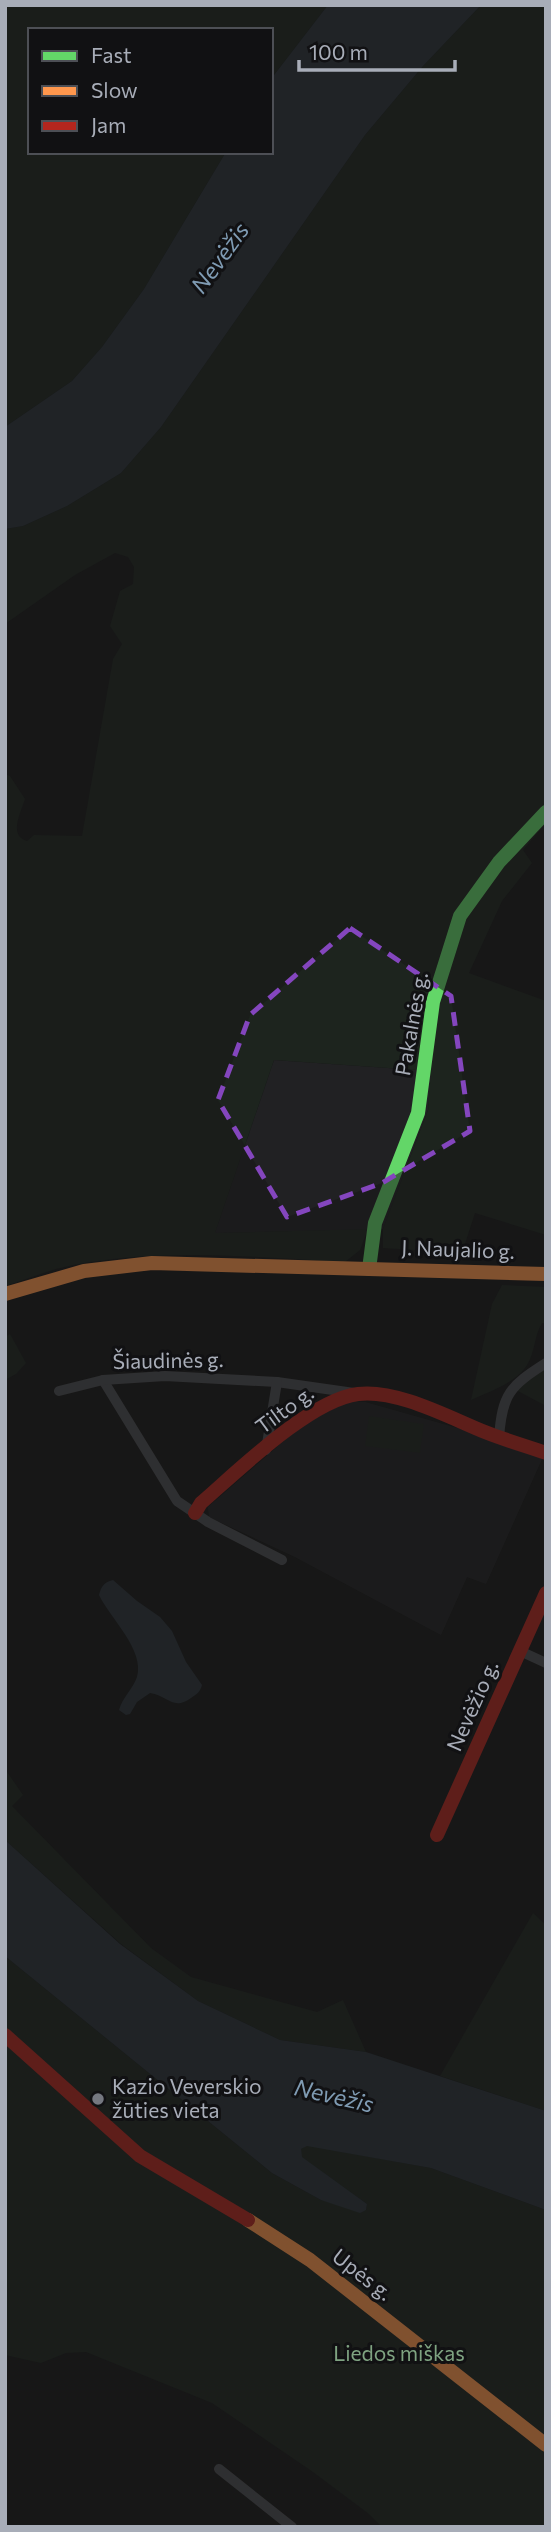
<svg xmlns="http://www.w3.org/2000/svg" width="551" height="2532" font-family="Commissioner,sans-serif">
<style>
.built{fill:#212123}
.green{fill:#1d241e}
.water{fill:#2a3239}
.lines{fill:none;stroke-linecap:round;stroke-linejoin:round}
.street{stroke:#4b4c50;stroke-width:10}
.fast{stroke:#63d668;stroke-width:14}
.slow{stroke:#ff974d;stroke-width:14}
.jam{stroke:#b3261e;stroke-width:14}
.marked{fill:none;stroke:#8446be;stroke-width:5;stroke-dasharray:14 9;stroke-linejoin:round}
.poi-dot{fill:#757880;stroke:#111113;stroke-width:2.5}
.labels{text-anchor:middle;stroke-width:6;stroke-linejoin:round;paint-order:stroke}
.street-label{font-size:21px;fill:#a8adb8;stroke:#111113}
.poi-label{font-size:21px;fill:#a8adb8;stroke:#111113;text-anchor:start}
.park-label{font-size:21px;fill:#7fa381;stroke:#111113}
.water-label{font-size:23px;font-style:italic;fill:#7f9bb3;stroke:#111113}
</style>
<rect width="100%" height="100%" fill="#171717"/>
<!-- built -->
<g class="built">
<polygon points="274,1060 432,1071 428,1110 383,1229 215,1233"/>
<polygon points="350,1401 365,1402 489,1437 542,1459 486,1584 467,1577 441,1635 295,1557 209,1517 208,1507 314,1415"/>
</g>
<!-- green -->
<g class="green">
<polygon points="5,5 328,5 271,79 271,30 30,30 30,152 226,152 144,289 102,347 72,381 5,427"/>
<path d="M 481,5 L 546,5 L 546,823 L 523,850 L 532,863 L 502,901 L 469,973 L 546,1001 L 546,1235 L 475,1213 L 462,1253 L 383,1248 L 383,1229 L 428,1110 L 431,1071 L 274,1060 L 215,1233 L 368,1229 L 360,1250 L 345,1262 C 250,1257 149,1246 56,1269 C 39,1274 22,1281 5,1286 L 5,774 L 10,776 L 25,799 C 21,812 8,836 27,841 L 34,835 L 82,836 L 113,659 L 122,644 L 110,626 L 120,591 L 133,584 L 134,567 L 128,557 L 115,553 L 75,575 L 5,624 L 5,529 L 23,526 L 67,506 L 121,473 L 161,427 L 365,135 L 423,66 Z"/>
<path d="M 502,1285 L 546,1287 L 546,1323 L 542,1323 C 534,1336 535,1353 527,1365 C 516,1383 489,1392 471,1400 L 492,1304 Z"/>
<polygon points="10,1334 26,1363 16,1374 5,1380 5,1337"/>
<polygon points="546,1368 546,1406 516,1390"/>
<polygon points="369,1416 424,1424 420,1453 365,1446"/>
<polygon points="5,1769 23,1795 12,1806 151,1948 191,1977 317,2012 343,2000 366,2052 280,2040 198,2001 121,1944 5,1840"/>
<polygon points="533,1913 546,1925 546,2111 440,2076"/>
<polygon points="5,1956 272,2173 321,2200 366,2210 367,2204 301,2157 301,2149 307,2145 431,2168 546,2210 546,2527 382,2527 369,2514 313,2472 212,2403 86,2352 66,2353 41,2363 5,2355"/>
</g>
<!-- water -->
<g class="water">
<polygon points="328,5 481,5 423,66 365,135 161,427 121,473 67,506 23,526 5,529 5,427 72,381 102,347 144,289 226,152 271,152 271,79"/>
<path d="M 113,1580 L 137,1601 L 160,1617 L 172,1631 L 186,1662 L 202,1685 C 200,1692 197,1694 191,1698 C 173,1711 169,1696 150,1693 L 137,1702 L 130,1714 L 126,1715 L 119,1710 C 122,1698 133,1689 137,1677 C 145,1650 110,1618 99,1595 C 101,1587 104,1582 113,1580 Z"/>
<polygon points="5,1840 120,1944 198,2001 280,2040 366,2052 546,2111 546,2210 431,2168 307,2146 301,2149 302,2157 367,2204 366,2210 360,2213 321,2200 272,2173 5,1956"/>
</g>
<g class="lines">
<!-- street -->
<g class="street">
<polyline points="103,1380 177,1501 208,1522 282,1560"/>
<polyline points="59,1391 103,1380 165,1376 277,1382 354,1393"/>
<path d="M 499,1438 C 502,1394 510,1386 546,1363"/>
<polyline points="266,1450 277,1382"/>
<polyline points="520,1651 546,1663"/>
<polyline points="219,2469 292,2527"/>
</g>
<!-- fast -->
<polyline class="fast" points="369,1269 375,1223 418,1113 433,1002 460,916 499,862 546,812"/>
<!-- slow -->
<g class="slow">
<polyline points="5,1294 84,1271 152,1263 546,1274"/>
<polyline points="248,2220 310,2260 546,2445"/>
</g>
<!-- jam -->
<g class="jam">
<path d="M 195,1513 L 201,1503 C 238,1471 310,1400 358,1394 C 397,1389 450,1418 485,1432 C 505,1440 526,1446 546,1453"/>
<polyline points="437,1835 546,1593"/>
<polyline points="5,2035 140,2156 248,2220"/>
</g>
</g>
<!-- marked area -->
<path d="M0 0H551V2532H0ZM 350,928 L 451,996 L 470,1131 L 382,1183 L 287,1217 L 218,1100 L 250,1015 Z" fill="#171717" fill-opacity=".55" fill-rule="evenodd"/>
<path class="marked" d="M 350,928 L 451,996 L 470,1131 L 382,1183 L 287,1217 L 218,1100 L 250,1015 Z"/>
<!-- markers -->
<circle class="poi-dot" cx="98" cy="2099" r="7"/>
<g class="labels">
<!-- street labels -->
<g class="street-label">
<text transform="translate(412 1024) rotate(-80)" y="7">Pakalnės g.</text>
<text transform="translate(458 1250) rotate(2)" y="7">J. Naujalio g.</text>
<text transform="translate(168 1361) rotate(-1)" y="7">Šiaudinės g.</text>
<text transform="translate(285 1410) rotate(-36)" y="7">Tilto g.</text>
<text transform="translate(473 1706) rotate(-66)" y="7">Nevėžio g.</text>
<text transform="translate(362 2275) rotate(38)" y="7">Upės g.</text>
</g>
<!-- poi labels -->
<g class="poi-label">
<text x="112" y="2094">Kazio Veverskio<tspan x="112" dy="24">žūties vieta</tspan></text>
</g>
<!-- park labels -->
<g class="park-label">
<text x="399" y="2361">Liedos miškas</text>
</g>
<!-- water labels -->
<g class="water-label">
<text transform="translate(220 258) rotate(-54)" y="8">Nevėžis</text>
<text transform="translate(334 2096) rotate(13)" y="8">Nevėžis</text>
</g>
</g>
<!-- border -->
<rect width="551" height="2532" fill="none" stroke="#a8adb8" stroke-width="14"/>
<!-- legend -->
<rect x="28" y="28" width="245" height="126" fill="#111113" stroke="#4d4f55" stroke-width="2"/>
<rect x="42" y="51" width="35" height="10" fill="#63d668" stroke="#4d4f55" stroke-width="2"/>
<text x="91" y="63" font-size="21" fill="#a8adb8">Fast</text>
<rect x="42" y="86" width="35" height="10" fill="#ff974d" stroke="#4d4f55" stroke-width="2"/>
<text x="91" y="98" font-size="21" fill="#a8adb8">Slow</text>
<rect x="42" y="121" width="35" height="10" fill="#b3261e" stroke="#4d4f55" stroke-width="2"/>
<text x="91" y="133" font-size="21" fill="#a8adb8">Jam</text>
<!-- scale -->
<path d="M299 60v10h156v-10" fill="none" stroke="#a8adb8" stroke-width="3.5"/>
<text x="309" y="60" font-size="21" fill="#a8adb8" stroke="#111113" stroke-width="5" paint-order="stroke">100 m</text>
</svg>
